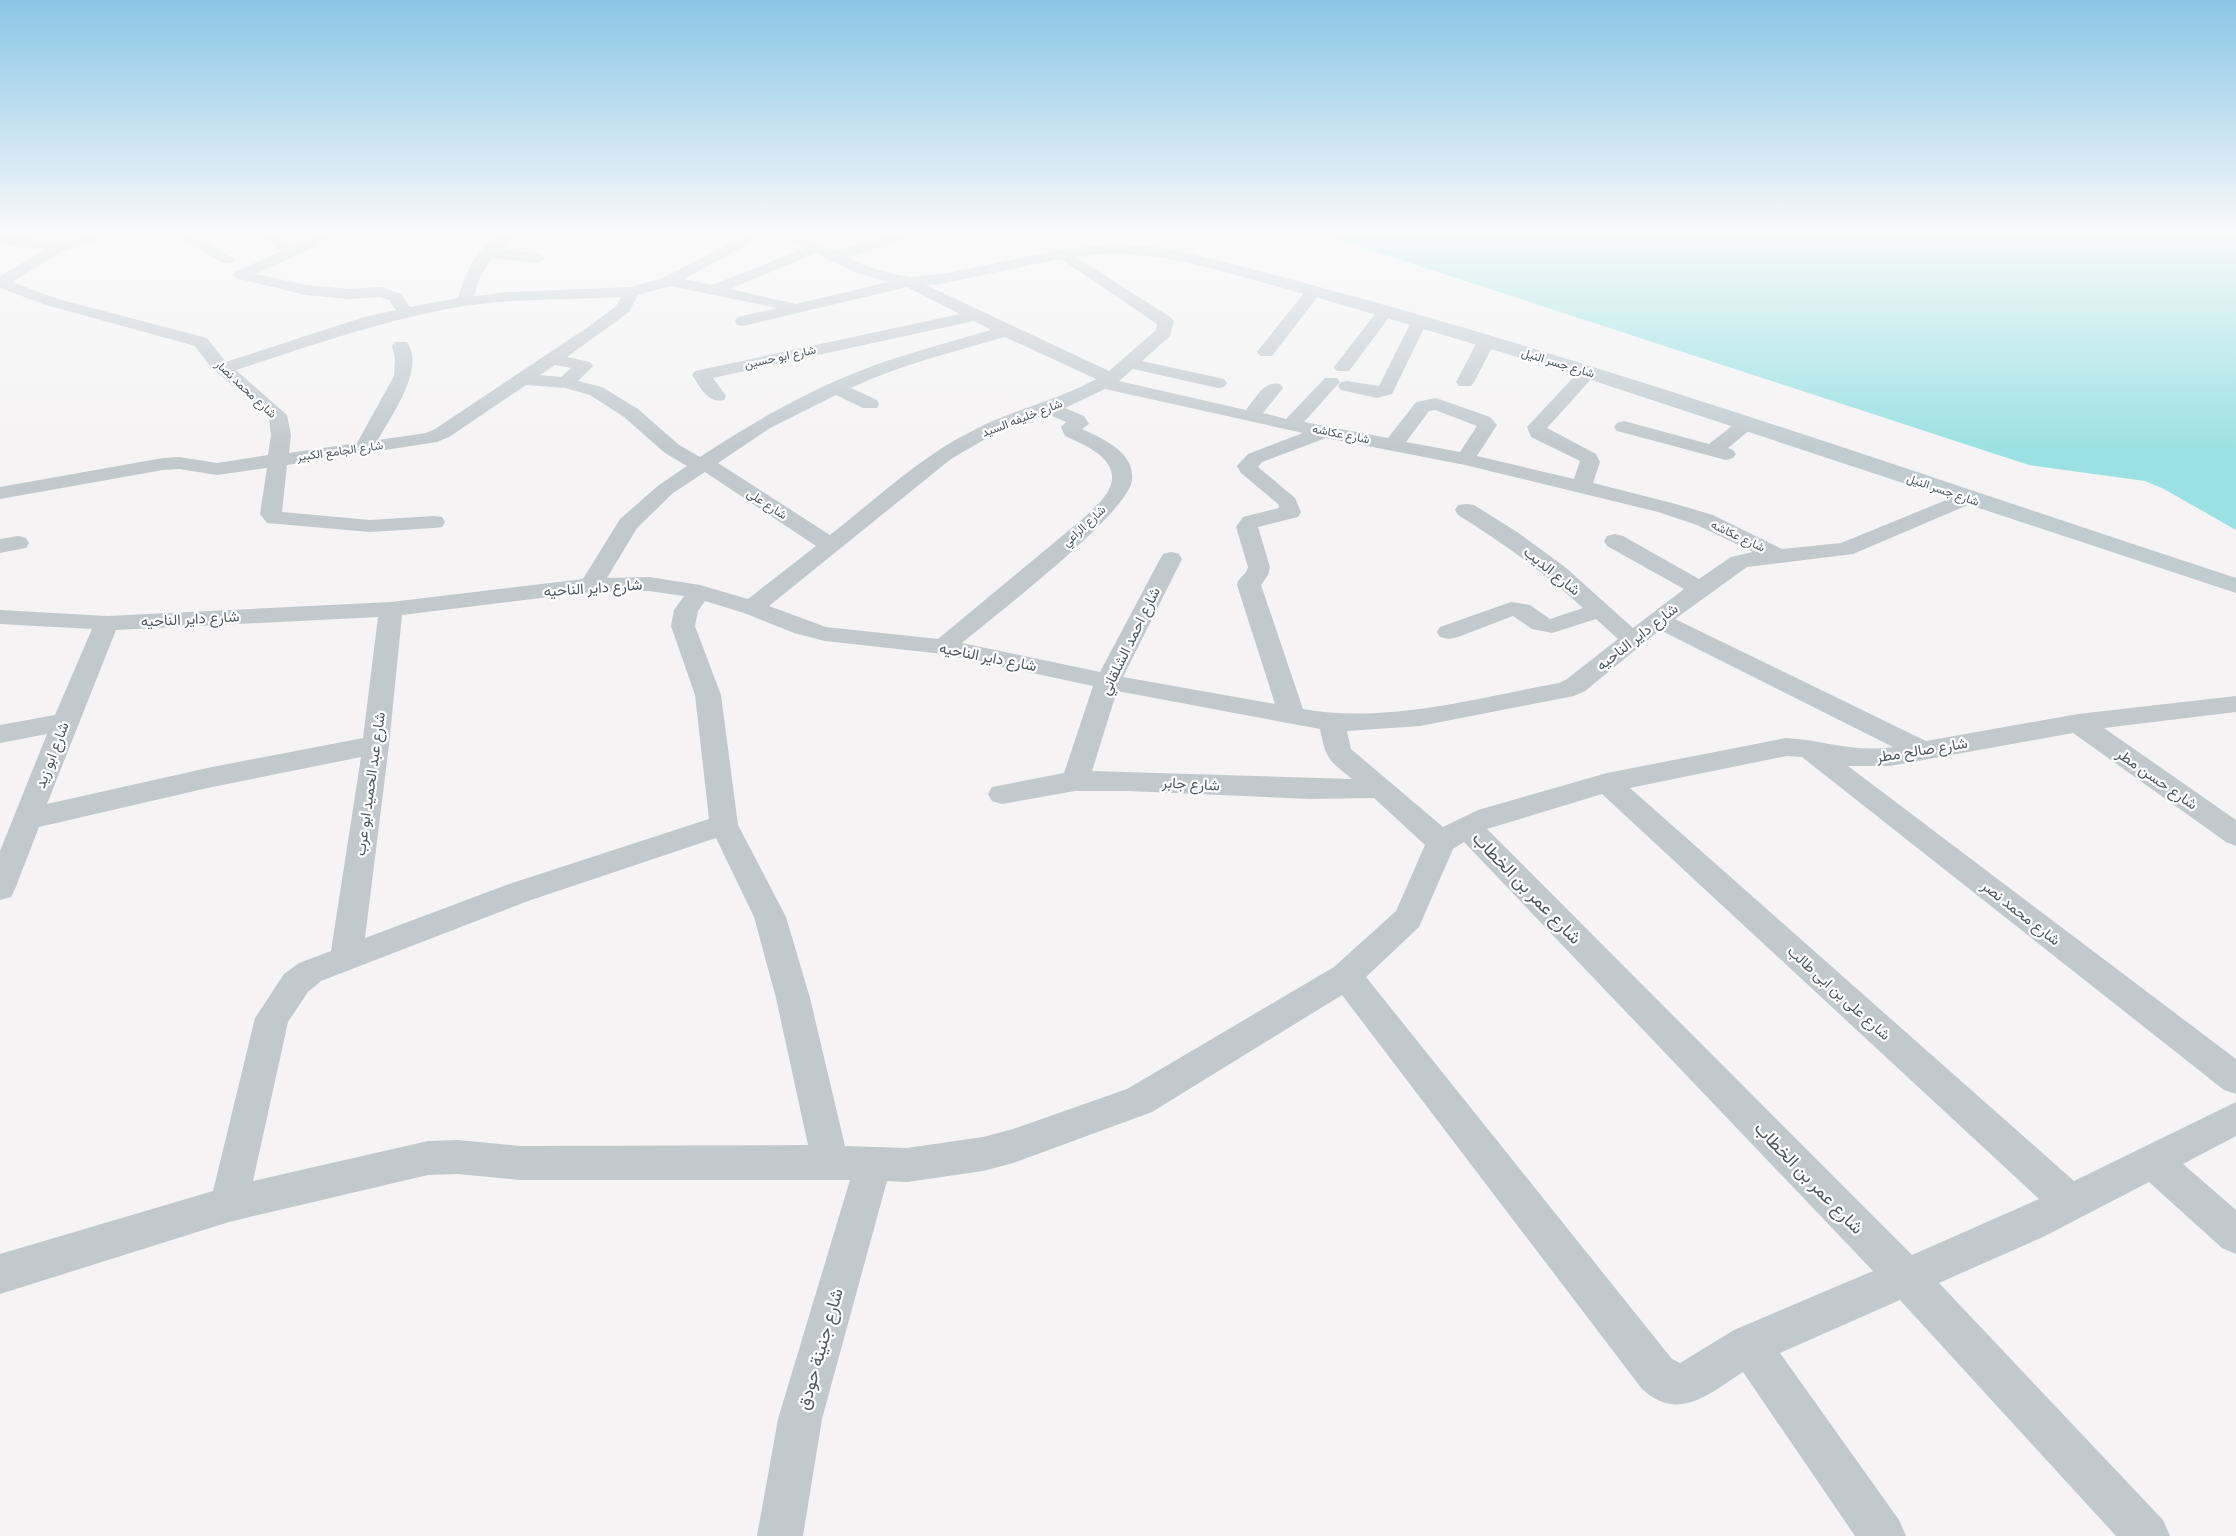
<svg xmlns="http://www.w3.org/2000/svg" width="2236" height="1536" font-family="'Roboto Condensed',Vazirmatn,sans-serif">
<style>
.water{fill:#9be1e3}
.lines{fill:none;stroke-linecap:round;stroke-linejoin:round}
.street{fill:#c1c9cd;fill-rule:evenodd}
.secondary{fill:#c1ccd1;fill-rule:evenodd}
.labels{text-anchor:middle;stroke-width:4.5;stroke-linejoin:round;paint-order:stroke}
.far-street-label{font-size:12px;fill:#4d595e;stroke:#fff}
.street-label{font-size:15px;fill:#4d595e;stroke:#fff}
.near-street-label{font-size:18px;fill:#4d595e;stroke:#fff}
</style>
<rect width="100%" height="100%" fill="#f5f3f3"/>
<!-- water -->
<polygon class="water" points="1318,233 2236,233 2236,530 2164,489 2145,481 2029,465"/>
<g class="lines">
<!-- street -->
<g class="street">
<path d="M 92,233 L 116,233 L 114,236 L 63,251 L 12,282 L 58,299 L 207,338 L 226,362 L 364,317 L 396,310 L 389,300 L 380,297 L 349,299 L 306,295 L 235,278 L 232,275 L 235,272 L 282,251 L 254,233 L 273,233 L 294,246 L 323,233 L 343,233 L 256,274 L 306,285 L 349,289 L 381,287 L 401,294 L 410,307 L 458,298 C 465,272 478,245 505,234 C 511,232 519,233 525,233 L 501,250 L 538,253 L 546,258 L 538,263 L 492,258 L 480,277 L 474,296 L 509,292 L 631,287 L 663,278 L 750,233 L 769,233 L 684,279 L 712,285 L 816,244 L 823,248 L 821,251 L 730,289 L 796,304 L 909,277 L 1109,371 L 1156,330 L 1157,324 L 1058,257 L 1055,254 L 1063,249 L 1172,318 L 1174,322 L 1170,336 L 1142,361 L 1224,379 L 1227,383 L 1224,387 L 1218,388 L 1133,369 L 1119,381 L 1246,410 C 1256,398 1264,380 1280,384 L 1283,388 L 1263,413 L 1286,419 L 1325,378 L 1337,378 L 1340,382 L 1304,422 L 1388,438 L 1416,402 L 1436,398 L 1490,417 L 1497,425 L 1477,456 L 1574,479 L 1580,461 L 1531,437 L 1527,427 L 1582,368 L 1594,368 L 1597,372 L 1594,376 L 1547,428 L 1596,454 L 1600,462 L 1593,483 L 1672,503 L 1713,515 L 1782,549 L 1841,543 L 1961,494 L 1968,492 L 1975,494 L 1978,498 L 1975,502 L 1853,554 L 1747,567 L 1675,619 L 1926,741 L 2078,714 L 2236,696 L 2236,712 L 2104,728 L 2236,820 L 2236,846 L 2226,842 L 2073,733 L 1890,766 L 1848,766 L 2236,1059 L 2236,1094 L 2224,1090 L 1802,757 L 1786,756 L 1630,788 L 2074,1181 L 2236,1102 L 2236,1136 L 2183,1164 L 2236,1210 L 2236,1254 L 2222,1248 L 2149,1182 L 2045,1236 L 1939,1283 L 2163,1520 L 2170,1536 L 2116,1536 L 1900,1300 L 1780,1353 L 1899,1520 L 1906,1536 L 1855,1536 L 1743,1372 C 1710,1393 1679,1423 1642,1389 L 1342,995 L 1152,1112 L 1013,1163 L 983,1171 L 907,1182 L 887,1181 L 822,1419 L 803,1536 L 757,1536 L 778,1419 L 850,1180 L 520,1180 L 458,1174 L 428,1175 L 229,1222 L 0,1294 L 0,1254 L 213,1191 L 255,1018 L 284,974 L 299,963 L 331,951 L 361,757 L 212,787 L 39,827 L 15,889 L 11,897 L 0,900 L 0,851 L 47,734 L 0,743 L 0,725 L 55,715 L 92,629 L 0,624 L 0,610 L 107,616 L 391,602 L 583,579 L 620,519 L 659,485 L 687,466 L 665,453 L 624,417 L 590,395 L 565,388 L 526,385 L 449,437 L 437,442 L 287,465 L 282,512 L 370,520 L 434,516 L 442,517 L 445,522 L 442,527 L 434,528 L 370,532 L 267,523 L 260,514 L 267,468 L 217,475 L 179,469 L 163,470 L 0,499 L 0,487 L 163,458 L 179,457 L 217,463 L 268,455 L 271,435 L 269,417 L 210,366 L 195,346 L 46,305 L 0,288 L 0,276 L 46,249 L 0,244 L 0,236 L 37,238 L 58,243 ZM 670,286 L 777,308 L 737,317 L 735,321 L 737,325 L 743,326 L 907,287 L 960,314 L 695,371 L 692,375 C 700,387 708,404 724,400 L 726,396 L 713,378 L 974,321 L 991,330 C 946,343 900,355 857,372 C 802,394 750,424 700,457 L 679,445 L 638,409 L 602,387 L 578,381 L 593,366 L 590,362 L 567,357 L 629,312 L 638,295 ZM 621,297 L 616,306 L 588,327 L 435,429 L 426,433 L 378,440 C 391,415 426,369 407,342 L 395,342 L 392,346 L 395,359 L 394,376 L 357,443 L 289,453 L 291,435 L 287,415 L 236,370 C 306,347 375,323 447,309 C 504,298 564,300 621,297 ZM 1005,337 L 1096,379 C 1057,401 1013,409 974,430 C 921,456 876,499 830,535 L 718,463 L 770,428 L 836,395 L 863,408 L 877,408 L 879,404 L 877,400 L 851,388 C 899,365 953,352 1005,337 ZM 555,365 L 571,368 L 561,377 L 540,375 ZM 1105,389 L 1303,433 L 1248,454 L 1237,466 L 1241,473 L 1278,504 L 1279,508 L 1243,517 L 1236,527 L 1248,567 L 1246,572 L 1238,581 L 1237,585 L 1275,704 L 1123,677 L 1182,559 L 1179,554 L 1171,552 L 1163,554 L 1160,559 L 1100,672 L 962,643 C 993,617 1129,513 1132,480 C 1135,452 1103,439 1082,429 L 1089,424 L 1084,416 L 1065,408 ZM 1435,410 L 1477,426 L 1460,452 L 1406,442 L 1429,411 ZM 1047,414 L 1066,422 L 1061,427 L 1065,436 C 1087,446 1126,462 1107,493 C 1102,501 1093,509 1086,516 L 938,639 L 826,627 L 769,606 L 951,459 L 987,438 L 1017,424 ZM 1326,438 L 1465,465 L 1658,512 L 1697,525 L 1753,552 L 1731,557 L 1699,579 L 1623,536 L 1615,534 L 1607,536 L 1604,541 L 1607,546 L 1684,589 L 1633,628 L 1565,567 L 1517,532 L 1474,505 L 1466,504 L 1458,505 L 1455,510 L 1458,515 C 1503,543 1544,572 1583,608 L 1550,619 L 1530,605 L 1511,602 L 1440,627 L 1437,632 L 1440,637 L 1449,639 L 1458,637 L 1513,616 L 1532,629 L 1552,633 L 1596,619 L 1618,639 L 1567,679 L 1559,683 C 1477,698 1385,724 1303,709 L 1261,585 L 1268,575 L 1270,567 L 1258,527 L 1298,517 L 1301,512 L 1295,498 L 1258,467 L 1262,462 ZM 705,472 L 816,546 L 748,599 L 700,585 L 649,577 L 607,578 L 637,528 L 673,493 ZM 649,591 L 684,596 L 674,610 L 671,626 L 695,695 L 709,819 L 509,884 L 365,938 L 389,745 L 402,615 L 591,592 ZM 705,601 L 744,613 L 794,633 L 825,641 L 943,654 L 1093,686 L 1064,773 L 992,787 L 988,794 L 992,801 L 1002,804 L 1075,791 L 1128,791 L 1310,799 L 1374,798 L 1425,845 L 1396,911 L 1334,967 L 1127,1089 L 1013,1129 L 983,1137 L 907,1148 L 845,1146 L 810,998 L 786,917 L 738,825 L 721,695 L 695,626 L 698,611 ZM 378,617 L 363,738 L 212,767 L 47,804 L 116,630 ZM 1660,630 L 1893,747 C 1856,753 1822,740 1786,738 L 1607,773 L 1478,810 L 1443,827 L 1351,749 L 1347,731 L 1420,726 L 1574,696 L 1585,691 ZM 1117,691 L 1320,729 C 1326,760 1329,760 1352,779 L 1092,771 ZM 1602,794 L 2039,1199 L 1912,1255 L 1487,829 ZM 716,838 L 754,917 L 776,998 L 808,1145 L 520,1146 L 458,1140 L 428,1141 L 253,1181 L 288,1022 L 308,992 L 321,981 L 531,900 ZM 1464,842 L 1873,1271 L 1734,1330 L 1680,1363 L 1672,1359 L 1366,977 L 1419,927 L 1453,849 Z"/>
<polygon points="170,233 189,233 236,260 233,263 223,263"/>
<polygon points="896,233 921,233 919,236 834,261 826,256 829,253"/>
<polygon points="1314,286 1322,291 1272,356 1260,356 1257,352 1260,348 1308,288"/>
<polygon points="1385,307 1391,309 1393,312 1349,371 1337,371 1334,367 1337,363 1379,309"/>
<polygon points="1419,317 1425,318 1427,322 1392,394 1377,398 1341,390 1338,386 1341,382 1347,381 1379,386 1413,318"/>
<polygon points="1486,337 1492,338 1495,342 1474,382 1471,386 1459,386 1456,382 1477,342 1480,338"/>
<polygon points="1748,417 1755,419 1758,423 1728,448 1733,450 1736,454 1733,458 1726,460 1617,431 1614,427 1617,423 1624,421 1709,444 1741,419"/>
<polygon points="18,536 26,538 29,543 26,548 0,553 0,539"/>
</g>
<!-- secondary -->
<path class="secondary" d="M 776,233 L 796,233 L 864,265 L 892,274 L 911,277 L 948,273 L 1064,249 L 1115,244 L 1166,248 L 1204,257 C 1554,344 1894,466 2236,578 L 2236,593 L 1558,369 L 1312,296 L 1202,266 L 1166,258 L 1115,253 L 1064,258 L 940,284 L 903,286 L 854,272 Z"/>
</g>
<!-- sky -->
<linearGradient id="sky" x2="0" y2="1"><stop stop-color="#89c6e6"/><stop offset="0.52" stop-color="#fafafa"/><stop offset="1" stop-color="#fafafa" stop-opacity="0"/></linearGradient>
<rect width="2236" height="449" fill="url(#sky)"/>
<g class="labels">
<!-- far-street labels -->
<g class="far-street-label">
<text transform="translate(780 357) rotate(-12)" y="4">شارع ابو حسين</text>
<text transform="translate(1558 363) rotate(17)" y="4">شارع جسر النيل</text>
<text transform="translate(246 389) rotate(43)" y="4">شارع محمد نصار</text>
<text transform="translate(1022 418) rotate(-21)" y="4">شارع خليفه السيد</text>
<text transform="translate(1341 434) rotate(11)" y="4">شارع عكاشه</text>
<text transform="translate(340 451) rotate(-8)" y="4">شارع الجامع الكبير</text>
<text transform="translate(1943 490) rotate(19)" y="4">شارع جسر النيل</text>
<text transform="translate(767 504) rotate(33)" y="4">شارع على</text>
<text transform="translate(1084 526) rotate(-43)" y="4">شارع الراعي</text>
<text transform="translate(1738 536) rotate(25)" y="4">شارع عكاشه</text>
</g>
<!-- street labels -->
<g class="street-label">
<text transform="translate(1552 571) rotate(39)" y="5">شارع الديب</text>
<text transform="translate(593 588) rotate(-4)" y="5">شارع داير الناحيه</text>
<text transform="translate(190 619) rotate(-3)" y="5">شارع داير الناحيه</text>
<text transform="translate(1637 637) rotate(-38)" y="5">شارع داير الناحيه</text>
<text transform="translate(1130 641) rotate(-64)" y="5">شارع احمد الشلقاني</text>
<text transform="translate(988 657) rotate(11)" y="5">شارع داير الناحيه</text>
<text transform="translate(1922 750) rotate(-9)" y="5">شارع صالح مطر</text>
<text transform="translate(52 755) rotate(-69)" y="5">شارع ابو زيد</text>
<text transform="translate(2157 779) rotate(35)" y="5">شارع حسن مطر</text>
<text transform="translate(370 784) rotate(-82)" y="5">شارع عبد الحميد ابو عرب</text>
<text transform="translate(1191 784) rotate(3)" y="5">شارع جابر</text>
<text transform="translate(2021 913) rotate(38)" y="5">شارع محمد نصر</text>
<text transform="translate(1839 993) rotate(42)" y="5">شارع على بن ابى طالب</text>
</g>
<!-- near-street labels -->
<g class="near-street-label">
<text transform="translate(1527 888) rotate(46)" y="6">شارع عمر بن الخطاب</text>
<text transform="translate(1809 1178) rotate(46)" y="6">شارع عمر بن الخطاب</text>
<text transform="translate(820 1349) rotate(-74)" y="6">شارع جنينة حودق</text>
</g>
</g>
</svg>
